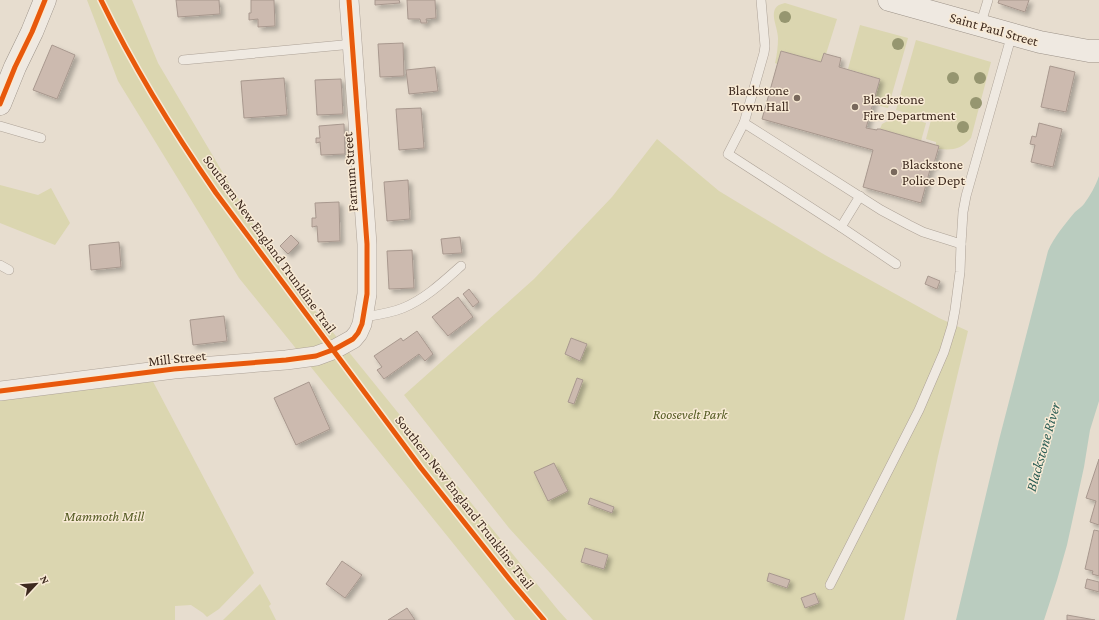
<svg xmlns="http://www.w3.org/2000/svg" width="1099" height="620" font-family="'Crimson Pro',serif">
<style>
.green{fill:#dbd6b0}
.water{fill:#baccbf}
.building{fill:#ccbaaf;stroke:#a8988e;filter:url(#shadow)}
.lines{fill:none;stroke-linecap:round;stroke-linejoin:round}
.lane-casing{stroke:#ada297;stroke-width:10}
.street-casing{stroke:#ada297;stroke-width:20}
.secondary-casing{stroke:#9c9288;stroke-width:23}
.lane{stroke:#efe9e1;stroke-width:9}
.street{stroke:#efe9e1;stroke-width:19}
.secondary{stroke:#efe9e1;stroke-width:22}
.cycleway-casing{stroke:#f8ead5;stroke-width:8}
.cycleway{stroke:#e8590c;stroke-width:5}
.tree{fill:#969670}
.poi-dot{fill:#78685c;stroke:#f8ead5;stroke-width:1.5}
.labels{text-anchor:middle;stroke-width:3;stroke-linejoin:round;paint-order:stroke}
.street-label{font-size:14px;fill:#3d291e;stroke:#f8ead5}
.poi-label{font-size:14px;fill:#3d291e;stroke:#f8ead5;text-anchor:start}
.park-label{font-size:14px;font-style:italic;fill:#545b23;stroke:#f8ead5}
.water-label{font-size:15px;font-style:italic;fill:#2c5e55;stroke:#f8ead5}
</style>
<defs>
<filter id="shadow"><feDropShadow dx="3.5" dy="3.5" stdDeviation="2" flood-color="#0004"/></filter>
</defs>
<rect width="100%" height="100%" fill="#e7ddcf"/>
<!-- green -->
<g class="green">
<polygon points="87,0 132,0 158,63 275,261 558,610 567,620 515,620 239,278 118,81"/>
<path d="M 785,3 L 837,19 L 826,54 L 824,53 L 821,62 L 781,51 L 777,64 L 775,63 C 777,55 778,46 778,38 C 778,25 765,7 785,3 Z"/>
<polygon points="860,25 908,38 888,108 873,104 880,79 848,69"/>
<path d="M 916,40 L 991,62 L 971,138 C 960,150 953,150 938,149 L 939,146 L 936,145 L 936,142 L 926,139 L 931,120 L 896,110 Z"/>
<polygon points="899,115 926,123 921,141 880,129 882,124"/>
<polygon points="657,139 719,191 825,255 939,318 968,331 938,456 914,570 904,620 593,620 509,528 404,395 534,279 612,197"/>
<polygon points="0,185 38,195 51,188 70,223 55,245 0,223"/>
<polygon points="149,374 254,573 219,609 207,617 203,613 191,605 175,606 175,620 0,620 0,393"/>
<polygon points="260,584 271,604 269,606 276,620 223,620"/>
</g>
<!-- water -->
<path class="water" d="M 1099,176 L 1099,401 L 1090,430 L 1084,467 L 1067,545 L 1057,580 L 1044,620 L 956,620 L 999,440 L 1048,251 C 1054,237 1065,224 1075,212 C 1078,209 1082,207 1084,204 C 1090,196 1096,185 1099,176 Z"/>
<!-- building -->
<g class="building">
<polygon points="176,0 219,0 220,14 178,17"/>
<polygon points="251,0 274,0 275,26 258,27 258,19 249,20 249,13 251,13"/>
<polygon points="375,0 399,0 400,3 375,5"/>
<polygon points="407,0 435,0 436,18 426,19 427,23 421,23 420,19 408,19"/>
<polygon points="999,0 1029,0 1025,12 998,3"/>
<polygon points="403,43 404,76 380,77 378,44"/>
<polygon points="52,45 75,55 57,99 33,90"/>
<polygon points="781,51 821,62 824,53 826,54 841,58 839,67 880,79 866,128 877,130 877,129 880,129 939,146 933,167 931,166 921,203 863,187 873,150 762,119"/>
<polygon points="1050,66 1075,72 1066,112 1041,107"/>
<polygon points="435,67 438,91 409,94 406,70"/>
<polygon points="284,78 287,115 244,118 241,81"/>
<polygon points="341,79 343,114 317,115 315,80"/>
<polygon points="421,108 424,148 399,150 396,109"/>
<polygon points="1039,123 1062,129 1053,167 1031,162 1035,145 1030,144 1032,136 1036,137"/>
<polygon points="344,124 345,154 321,155 320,142 316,143 316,138 320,138 319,126"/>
<polygon points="408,180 410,219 387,221 384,182"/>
<polygon points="339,202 340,241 318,242 317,226 312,227 312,218 316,218 315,203"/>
<polygon points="291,235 299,243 288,254 280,246"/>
<polygon points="460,237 462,253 443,254 441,239"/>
<polygon points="119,242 121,267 91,270 89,245"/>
<polygon points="412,250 414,288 389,289 387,251"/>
<polygon points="928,276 940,281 937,289 925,284"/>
<polygon points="469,289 479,302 473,307 463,294"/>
<polygon points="458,297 473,317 448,336 432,317"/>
<polygon points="224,316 227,341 193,345 190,320"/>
<polygon points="417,331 433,354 425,361 419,354 384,379 377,370 382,367 374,356 401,338 403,341"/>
<polygon points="571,338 587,344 580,361 565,354"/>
<polygon points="577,378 583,380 574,404 568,402"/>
<polygon points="309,382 330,429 296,445 274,398"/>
<polygon points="1099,459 1099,525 1090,522 1096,501 1086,498"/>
<polygon points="554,463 568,491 548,501 534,472"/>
<polygon points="590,498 614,507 612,513 588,504"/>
<polygon points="1094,530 1099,531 1099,576 1092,574 1093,571 1085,569"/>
<polygon points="585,548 608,555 604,569 581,562"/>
<polygon points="342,561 362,575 345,598 326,584"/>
<polygon points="769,573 790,580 787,588 767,581"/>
<polygon points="1087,579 1099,582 1099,592 1085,588"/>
<polygon points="815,593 819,603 805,608 801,598"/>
<polygon points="407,608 415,620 388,620"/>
<polygon points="1067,615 1095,620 1067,620"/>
</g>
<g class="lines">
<defs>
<g id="lane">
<polyline points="761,0 765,46 764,53 744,123 728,154 841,227 896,264"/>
<polyline points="980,26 988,0"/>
<polyline points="183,60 353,44"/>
<polyline points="744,123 881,210 909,225 923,232 961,244 963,212 966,196 1012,34"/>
<polyline points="0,126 41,138"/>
<polyline points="841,227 860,196"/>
<polyline points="0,265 9,270"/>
<path d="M 364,317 C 377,315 391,313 403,308 C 425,299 443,282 461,266"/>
<polyline points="830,585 919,410 944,352 952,326 955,310 960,272 961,244"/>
</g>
<polyline id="street" points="0,391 174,369 286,360 316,356 335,349 353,339 358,333 362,324 367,294 367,244 349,0"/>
<g id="secondary">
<polyline points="889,0 1040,42 1089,51 1099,51"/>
<polyline points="0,104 15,67 32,32 45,0"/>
</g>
</defs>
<!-- lane casing -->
<use href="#lane" class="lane-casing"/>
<!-- street casing -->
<use href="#street" class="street-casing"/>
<!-- secondary casing -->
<use href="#secondary" class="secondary-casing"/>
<!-- lane -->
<use href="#lane" class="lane"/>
<!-- street -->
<use href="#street" class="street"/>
<!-- secondary -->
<use href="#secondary" class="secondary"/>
<defs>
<g id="cycleway">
<path d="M 101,0 C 134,68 173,131 216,193 L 421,468 L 510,580 L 544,620"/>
<polyline points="0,104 15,67 32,32 45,0"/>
<polyline points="0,391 174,369 286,360 316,356 335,349 353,339 358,333 362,324 367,294 367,244 349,0"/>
</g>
</defs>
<!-- cycleway casing -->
<use href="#cycleway" class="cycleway-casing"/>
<!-- cycleway -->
<use href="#cycleway" class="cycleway"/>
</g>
<!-- trees -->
<g class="tree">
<circle cx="785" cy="17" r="6"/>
<circle cx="898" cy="44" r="6"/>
<circle cx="953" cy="78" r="6"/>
<circle cx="980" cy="78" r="6"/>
<circle cx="976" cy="103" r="6"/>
<circle cx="963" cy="127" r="6"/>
</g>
<!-- markers -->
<g class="poi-dot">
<circle cx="797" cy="98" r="4"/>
<circle cx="855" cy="107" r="4"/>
<circle cx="894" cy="172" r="4"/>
</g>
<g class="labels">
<!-- street labels -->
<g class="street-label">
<text transform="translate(994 29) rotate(16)" y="5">Saint Paul Street</text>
<text transform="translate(350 172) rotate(-94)" y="5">Farnum Street</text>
<text transform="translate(270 244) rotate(54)" y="5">Southern New England Trunkline Trail</text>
<text transform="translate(177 358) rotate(-6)" y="5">Mill Street</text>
<text transform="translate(465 502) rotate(52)" y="5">Southern New England Trunkline Trail</text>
</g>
<!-- poi labels -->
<g class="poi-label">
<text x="789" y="95" text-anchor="end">Blackstone<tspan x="789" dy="16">Town Hall</tspan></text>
<text x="863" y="104">Blackstone<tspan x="863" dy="16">Fire Department</tspan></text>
<text x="902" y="169">Blackstone<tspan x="902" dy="16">Police Dept</tspan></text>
</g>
<!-- park labels -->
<g class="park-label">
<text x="690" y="419">Roosevelt Park</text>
<text x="104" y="521">Mammoth Mill</text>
</g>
<!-- water labels -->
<g class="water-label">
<text transform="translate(1043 447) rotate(-74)" y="5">Blackstone River</text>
</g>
</g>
<!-- north arrow -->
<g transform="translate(36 584) rotate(64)" stroke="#f8ead5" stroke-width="3" paint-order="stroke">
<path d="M0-3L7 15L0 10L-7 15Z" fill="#3d291e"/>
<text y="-6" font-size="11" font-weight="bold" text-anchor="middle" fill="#3d291e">N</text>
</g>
</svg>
